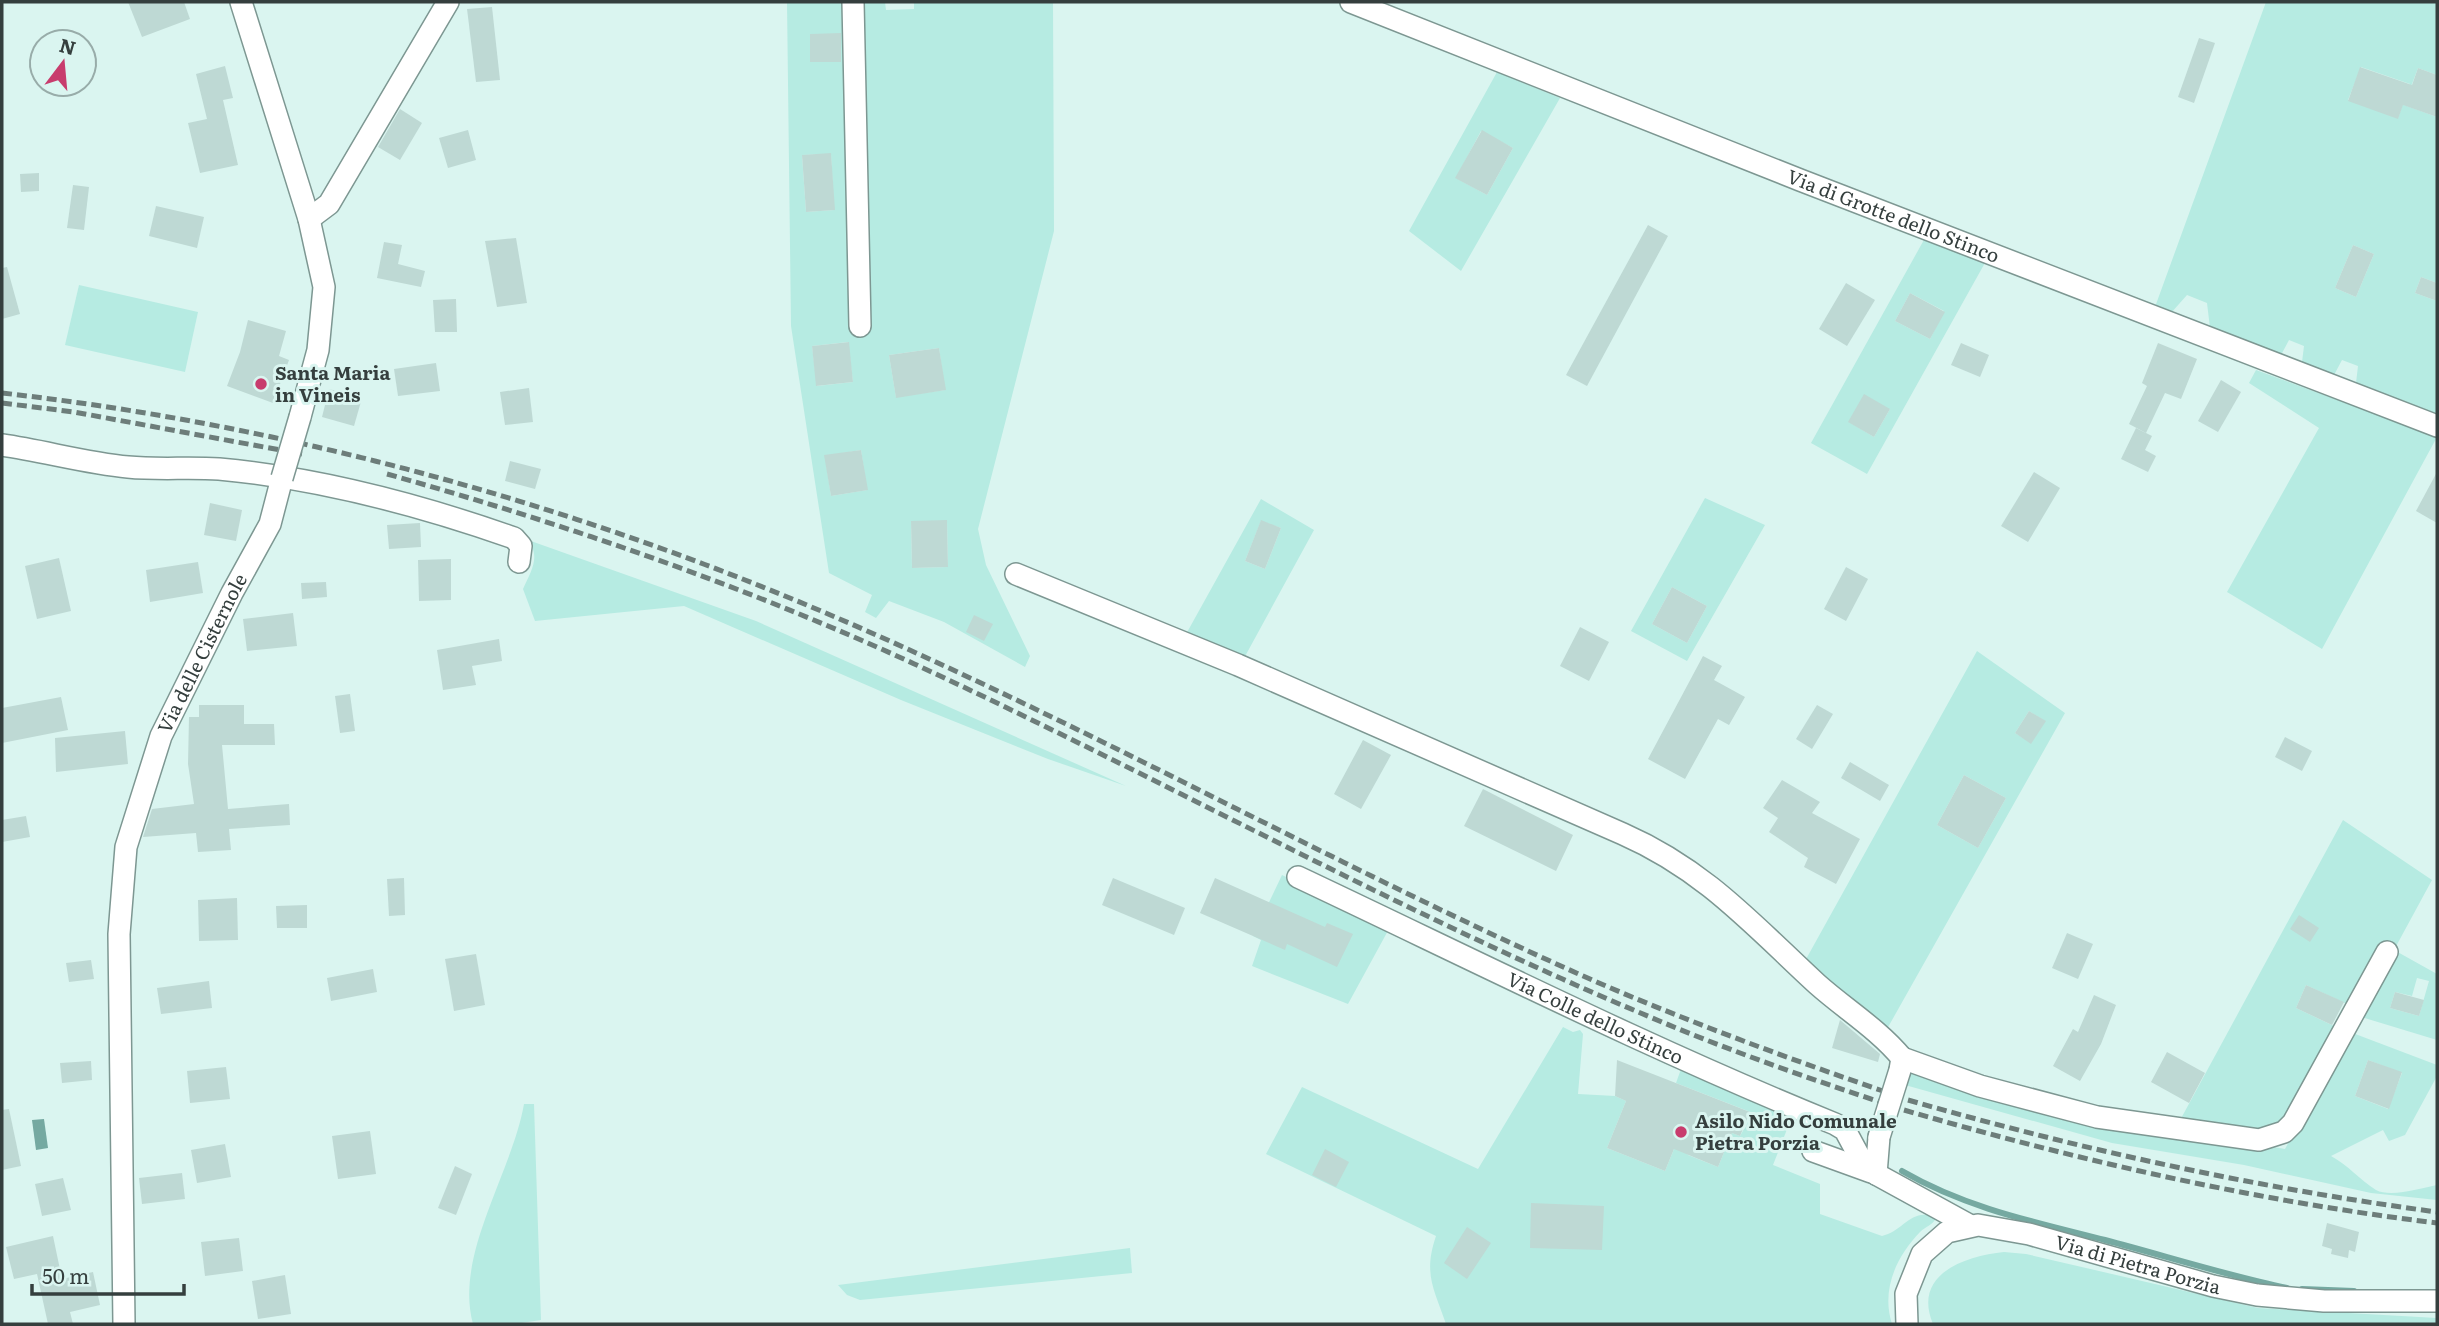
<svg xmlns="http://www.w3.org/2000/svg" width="2439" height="1326" font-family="Literata,serif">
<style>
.green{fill:#b6ebe2;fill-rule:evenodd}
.water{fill:#75a9a1}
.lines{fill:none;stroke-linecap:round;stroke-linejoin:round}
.stream{stroke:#75a9a1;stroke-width:6}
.building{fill:#bed9d4}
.minor-casing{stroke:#7d9792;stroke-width:24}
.minor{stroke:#fff;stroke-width:21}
.rail{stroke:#6d7d7a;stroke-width:5;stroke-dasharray:10 5;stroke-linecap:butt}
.minor-bridge-casing{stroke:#7d9792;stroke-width:24;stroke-linecap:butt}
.minor-bridge{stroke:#fff;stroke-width:21}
.poi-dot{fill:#c83c6d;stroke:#daf5f0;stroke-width:2.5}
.labels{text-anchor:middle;stroke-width:6;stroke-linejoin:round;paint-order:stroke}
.street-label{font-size:19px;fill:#353f3e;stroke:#daf5f0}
.poi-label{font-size:19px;font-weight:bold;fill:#353f3e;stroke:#daf5f0;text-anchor:start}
</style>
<rect width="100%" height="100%" fill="#daf5f0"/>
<!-- green -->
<g class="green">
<path d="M 787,2 L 885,2 L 886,10 L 914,9 L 914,2 L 1053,2 L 1054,231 L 978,529 L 986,565 L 1030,656 L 1025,667 L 944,622 L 889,601 L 876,618 L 865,612 L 872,595 L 829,573 L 791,326 ZM 810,34 L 841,34 L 841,61 L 810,62 ZM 831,154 L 834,210 L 806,212 L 802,155 ZM 848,342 L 853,382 L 817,386 L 812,346 ZM 939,348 L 945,390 L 896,397 L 889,355 ZM 861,450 L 867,490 L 831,496 L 825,456 ZM 947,521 L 948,567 L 912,568 L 911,522 Z"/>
<path d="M 2266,2 L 2437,2 L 2437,75 L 2418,68 L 2404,105 L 2437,117 L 2437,283 L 2421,277 L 2415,293 L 2437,301 L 2437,414 L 2356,383 L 2358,366 L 2342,360 L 2334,375 L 2302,362 L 2304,346 L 2289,340 L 2281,355 L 2210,328 L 2207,303 L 2187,295 L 2171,313 L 2155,307 ZM 2361,67 L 2410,84 L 2398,118 L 2348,100 ZM 2353,245 L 2374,254 L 2356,297 L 2335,288 Z"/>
<path d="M 1497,72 L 1560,98 L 1461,271 L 1409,231 ZM 1481,131 L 1513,148 L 1487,195 L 1456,178 Z"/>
<path d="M 1925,238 L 1986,261 L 1867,474 L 1811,443 ZM 1910,293 L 1944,311 L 1930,339 L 1895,321 ZM 1890,409 L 1874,437 L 1849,422 Z"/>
<polygon points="79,285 198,312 185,372 65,345"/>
<polygon points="2256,370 2437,437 2322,649 2227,592 2319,428 2249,383"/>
<path d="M 1705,498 L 1765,525 L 1687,661 L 1631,631 ZM 1672,587 L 1707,606 L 1687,643 L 1652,624 Z"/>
<path d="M 1261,499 L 1314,530 L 1243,660 L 1185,636 ZM 1261,521 L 1281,528 L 1265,569 L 1245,561 Z"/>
<path d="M 528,540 L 756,621 L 1126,786 L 1048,759 L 901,700 L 684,606 L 535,621 L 523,589 C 531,571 541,557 528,540 Z"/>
<path d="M 1977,651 L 2065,713 L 1887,1029 L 1805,961 ZM 2029,711 L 2045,721 L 2031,743 L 2015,733 ZM 1964,775 L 2006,798 L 1978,848 L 1937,825 Z"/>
<path d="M 2343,820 L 2432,880 L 2394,950 L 2437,974 L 2437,1040 L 2358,1016 L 2285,1123 L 2260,1133 L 2178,1124 ZM 2417,978 L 2429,981 L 2419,1016 L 2390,1008 L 2395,992 L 2412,996 ZM 2306,985 L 2347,1004 L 2336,1027 L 2296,1008 Z"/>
<polygon points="1282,875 1390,927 1348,1004 1252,966 1261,940 1253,936"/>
<path d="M 1563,1027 L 1573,1032 L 1580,1030 L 1583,1034 L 1578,1094 L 1615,1096 L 1626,1101 L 1607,1148 L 1665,1171 L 1679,1137 L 1688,1155 L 1718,1167 L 1732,1133 L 1740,1136 L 1753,1113 L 1676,1083 L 1681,1069 L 1793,1114 L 1773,1165 L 1820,1184 L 1820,1214 L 1882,1236 C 1903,1232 1912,1206 1936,1218 C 1932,1226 1926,1226 1920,1232 C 1896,1257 1881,1290 1892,1324 L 1446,1324 C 1434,1289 1423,1274 1436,1236 L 1266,1154 L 1302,1087 L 1478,1169 Z"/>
<path d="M 2350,1032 L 2437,1065 L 2437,1076 L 2405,1135 L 2389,1141 L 2383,1130 L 2331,1156 C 2348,1165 2360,1180 2376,1190 C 2391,1198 2421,1188 2437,1185 L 2437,1200 L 2371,1193 L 2244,1165 L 2112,1143 L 1905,1085 L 1905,1071 L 2000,1100 L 2285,1149 ZM 2368,1060 L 2402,1073 L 2388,1109 L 2355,1096 Z"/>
<path d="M 524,1104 L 534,1104 L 541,1320 L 515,1324 L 473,1324 C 454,1255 512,1173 524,1104 Z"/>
<polygon points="1130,1248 1132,1273 860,1300 847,1295 838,1285"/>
<path d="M 2004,1252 L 2026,1254 L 2258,1308 L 2437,1318 L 2437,1324 L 1933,1324 C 1912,1274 1965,1256 2004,1252 Z"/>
</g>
<!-- water -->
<polygon class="water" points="44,1119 48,1148 36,1150 32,1120"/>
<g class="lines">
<!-- stream -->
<g class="stream">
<path d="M 1902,1171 C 1966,1208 2034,1222 2105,1240 C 2166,1256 2225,1275 2287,1288"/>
<polyline points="2302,1289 2354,1291"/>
</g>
</g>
<!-- building -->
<g class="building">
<polygon points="128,2 184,2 190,19 142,37"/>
<polygon points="492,7 500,80 476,82 467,9"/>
<polygon points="841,33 841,62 810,62 810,34"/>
<polygon points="2199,38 2215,43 2194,103 2178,97"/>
<polygon points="225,66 233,98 223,100 238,165 200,173 188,123 207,119 196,74"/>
<polygon points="2360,67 2412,85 2418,68 2437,75 2437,117 2403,105 2398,119 2348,101"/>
<polygon points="400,109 422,123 400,160 378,147"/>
<polygon points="468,130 476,160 448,168 439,138"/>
<polygon points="1482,130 1513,148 1487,195 1455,178"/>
<polygon points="831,153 835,210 806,212 802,155"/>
<polygon points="39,173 39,191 21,192 20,174"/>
<polygon points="73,185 89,187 84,230 67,228"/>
<polygon points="156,206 204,217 197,248 149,236"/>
<polygon points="1648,225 1668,236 1587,386 1566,375"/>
<polygon points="516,238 527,303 497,307 485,241"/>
<polygon points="384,242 402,245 398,264 425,271 421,287 377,278"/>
<polygon points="2353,245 2374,254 2356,297 2335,288"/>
<polygon points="7,267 20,314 2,319 2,268"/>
<polygon points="2421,277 2437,283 2437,301 2415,293"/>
<polygon points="1846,283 1875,300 1847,346 1819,329"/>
<polygon points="1910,293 1945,312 1930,339 1895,321"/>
<polygon points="456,299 457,332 435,332 433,300"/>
<polygon points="248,320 286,331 279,356 289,360 273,403 227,386 240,352"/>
<polygon points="849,342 853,382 816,386 812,346"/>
<polygon points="1961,343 1989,355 1980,377 1951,365"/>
<polygon points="2158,343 2197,359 2181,399 2165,393 2146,433 2129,424 2147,386 2142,383"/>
<polygon points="939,348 946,390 896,398 889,355"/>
<polygon points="436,363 440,391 398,396 394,369"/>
<polygon points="2221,380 2241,392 2218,432 2198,421"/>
<polygon points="529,388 533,422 505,425 500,392"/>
<polygon points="329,389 362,398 354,426 322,417"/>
<polygon points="1864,394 1890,409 1874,437 1848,422"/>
<polygon points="2136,428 2152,436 2145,450 2156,456 2148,472 2121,459"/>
<polygon points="861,450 868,490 831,496 824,455"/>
<polygon points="510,461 541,469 535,489 505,481"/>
<polygon points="2034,472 2060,488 2028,542 2001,526"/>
<polygon points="2437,472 2437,523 2416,511"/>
<polygon points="210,503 242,510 236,541 204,535"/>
<polygon points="947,520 948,567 912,568 911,521"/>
<polygon points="1261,520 1281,528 1265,569 1245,561"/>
<polygon points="420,523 421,547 389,549 387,525"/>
<polygon points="59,558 71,611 37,619 25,566"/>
<polygon points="451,559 451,600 419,601 418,560"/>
<polygon points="198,562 203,593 150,602 146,570"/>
<polygon points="1846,567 1868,579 1846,621 1824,609"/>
<polygon points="326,582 327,597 302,599 301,583"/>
<polygon points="1672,587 1707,606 1687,643 1652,624"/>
<polygon points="293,613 297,646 247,651 243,619"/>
<polygon points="974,615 993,624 984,641 966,632"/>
<polygon points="1580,627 1609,642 1589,681 1560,666"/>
<polygon points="499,639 502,661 472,666 476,685 443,690 437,650"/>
<polygon points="1703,656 1722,666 1714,680 1745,697 1729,725 1718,719 1685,779 1648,759"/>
<polygon points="350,694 355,731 340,733 335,696"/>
<polygon points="61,697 68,730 2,743 2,708"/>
<polygon points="199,705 244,705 244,724 274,724 275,745 222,745 228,809 289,804 290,825 229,829 231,850 198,852 196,833 143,837 152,809 194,804 188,764 189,717 199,717"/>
<polygon points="1817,705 1833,714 1812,749 1796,739"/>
<polygon points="2029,711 2046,721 2031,744 2015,733"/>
<polygon points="125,731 128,764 56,772 55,738"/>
<polygon points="2285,737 2312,751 2302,771 2275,757"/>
<polygon points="1363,740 1391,755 1361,809 1334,794"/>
<polygon points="1850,762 1889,785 1880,801 1841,778"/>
<polygon points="1964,775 2006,798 1978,848 1937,825"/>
<polygon points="1782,780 1820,802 1812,813 1860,839 1836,884 1804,867 1808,858 1769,832 1778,818 1763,808"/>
<polygon points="1483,789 1573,835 1556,871 1464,826"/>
<polygon points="26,816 30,837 2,842 2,820"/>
<polygon points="404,878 405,915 389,916 387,879"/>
<polygon points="1113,878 1185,908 1174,935 1102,905"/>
<polygon points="1215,878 1325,927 1327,923 1353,934 1337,967 1287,944 1285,950 1200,913"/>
<polygon points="237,898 238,940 199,941 198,900"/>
<polygon points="307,905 307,928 277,928 276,906"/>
<polygon points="2299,915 2319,928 2310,942 2290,929"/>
<polygon points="2067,933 2093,944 2078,979 2052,968"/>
<polygon points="476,954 485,1005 454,1011 445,959"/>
<polygon points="91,960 94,979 69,982 66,963"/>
<polygon points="373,969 377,992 331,1001 327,978"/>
<polygon points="209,981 212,1008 161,1014 157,988"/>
<polygon points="2306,985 2344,1002 2332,1025 2296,1008"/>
<polygon points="2395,992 2424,1000 2419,1016 2390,1008"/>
<polygon points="2094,995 2116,1005 2101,1044 2080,1081 2053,1066 2073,1029 2078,1032"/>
<polygon points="1840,1020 1880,1054 1878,1062 1832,1048"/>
<polygon points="2167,1052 2205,1073 2189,1103 2151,1082"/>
<polygon points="1617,1060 1750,1112 1740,1136 1732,1133 1718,1167 1674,1149 1665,1171 1607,1148 1626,1101 1615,1096"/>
<polygon points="2368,1060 2402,1072 2389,1109 2355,1096"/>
<polygon points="91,1061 92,1080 62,1083 60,1063"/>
<polygon points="226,1067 230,1099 190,1103 187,1071"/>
<polygon points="9,1109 21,1166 2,1170 2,1110"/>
<polygon points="370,1131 376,1174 338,1179 332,1136"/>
<polygon points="225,1144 231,1177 197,1183 191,1150"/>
<polygon points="1325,1149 1349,1162 1336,1187 1312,1175"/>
<polygon points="455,1166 472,1174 456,1215 438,1208"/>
<polygon points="182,1173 185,1199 142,1204 139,1178"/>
<polygon points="63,1178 71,1210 42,1216 35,1184"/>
<polygon points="1531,1203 1604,1206 1602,1250 1530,1248"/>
<polygon points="2327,1223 2359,1232 2355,1252 2349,1250 2348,1258 2331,1254 2332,1249 2322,1246"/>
<polygon points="1467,1227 1491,1243 1467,1279 1444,1263"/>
<polygon points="53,1236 62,1279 93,1272 100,1305 70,1312 73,1324 48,1324 37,1274 14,1279 6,1247"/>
<polygon points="239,1238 243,1271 205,1276 201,1242"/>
<polygon points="285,1275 291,1314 258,1319 252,1281"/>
</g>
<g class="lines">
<defs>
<g id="minor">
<polyline points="241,2 309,219 324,287 318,350 300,417"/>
<polyline points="853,2 860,326"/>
<path id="s1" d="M 1351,2 L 1800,180 L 2437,426"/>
<polyline points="309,219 329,204 448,2"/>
<path d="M 2,445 C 44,451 86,463 128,467 C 158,470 188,467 219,469 C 318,478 420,505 514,538 L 521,546 L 519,562"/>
<path d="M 1016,574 L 1238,665 L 1623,834 C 1705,870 1753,925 1817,984 C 1845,1009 1878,1029 1902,1058 L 1900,1070"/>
<path id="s2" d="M 1298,877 C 1476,961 1652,1050 1835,1124 L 1845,1130 L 1859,1156 L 1876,1174"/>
<polyline points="1902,1058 1980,1086 2097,1117 2259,1140 2284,1132 2293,1123 2387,952"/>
<polyline points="1879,1137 1876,1174 1969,1225"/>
<polyline points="1813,1151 1871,1172"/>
<path id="s3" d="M 124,1324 L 119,934 L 126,847 L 161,736 L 232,593 L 270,524 L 282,478"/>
<path id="s4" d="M 1907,1324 L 1906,1294 L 1922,1254 L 1947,1232 L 1978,1225 L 2029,1234 L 2213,1286 L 2257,1295 L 2324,1301 L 2437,1301"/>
</g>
</defs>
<!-- minor casing -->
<use href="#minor" class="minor-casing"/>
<!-- minor -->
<use href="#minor" class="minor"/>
<!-- rail -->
<g class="rail">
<path d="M 2,393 C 294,426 580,506 849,623 C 1104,734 1345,871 1599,983 C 1692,1023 1787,1058 1883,1091"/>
<polyline points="2,403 74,412 302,454"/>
<path d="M 387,474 C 565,524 739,584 908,661 C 1157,776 1397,911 1650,1017 C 1725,1049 1802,1076 1880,1102"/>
<path d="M 1908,1100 C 2082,1150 2257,1188 2437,1212"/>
<path d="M 1904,1110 C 2080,1161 2256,1201 2437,1223"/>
</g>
<defs>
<g id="minor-bridge">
<polyline points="282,478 300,417"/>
<polyline points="1879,1137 1900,1070"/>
</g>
</defs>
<!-- minor-bridge casing -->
<use href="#minor-bridge" class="minor-bridge-casing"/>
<!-- minor-bridge -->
<use href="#minor-bridge" class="minor-bridge"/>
</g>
<!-- markers -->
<g class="poi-dot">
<circle cx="261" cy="384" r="7"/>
<circle cx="1681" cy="1132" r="7"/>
</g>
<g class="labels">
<!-- street labels -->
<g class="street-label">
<text dy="7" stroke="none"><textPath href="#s1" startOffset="583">Via di Grotte dello Stinco</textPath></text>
<text dy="7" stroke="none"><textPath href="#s3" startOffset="686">Via delle Cisternole</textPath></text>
<text dy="7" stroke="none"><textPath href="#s2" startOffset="329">Via Colle dello Stinco</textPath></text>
<text dy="7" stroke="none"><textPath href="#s4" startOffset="303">Via di Pietra Porzia</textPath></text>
</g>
<!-- poi labels -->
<g class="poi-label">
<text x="275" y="380">Santa Maria<tspan x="275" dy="22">in Vineis</tspan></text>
<text x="1695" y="1128">Asilo Nido Comunale<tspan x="1695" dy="22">Pietra Porzia</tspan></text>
</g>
</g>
<!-- border -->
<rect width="2439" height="1326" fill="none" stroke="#353f3e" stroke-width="7"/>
<!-- north arrow -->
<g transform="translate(63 63) rotate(16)"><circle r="33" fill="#daf5f0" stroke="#98aca9" stroke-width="2"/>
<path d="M0-5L12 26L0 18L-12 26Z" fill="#c83c6d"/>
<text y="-10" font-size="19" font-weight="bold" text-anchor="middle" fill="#353f3e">N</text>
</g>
<!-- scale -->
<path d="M32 1284v10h152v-10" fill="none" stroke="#353f3e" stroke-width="3.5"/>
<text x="42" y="1284" font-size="21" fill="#353f3e" stroke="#daf5f0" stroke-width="5" paint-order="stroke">50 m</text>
</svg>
